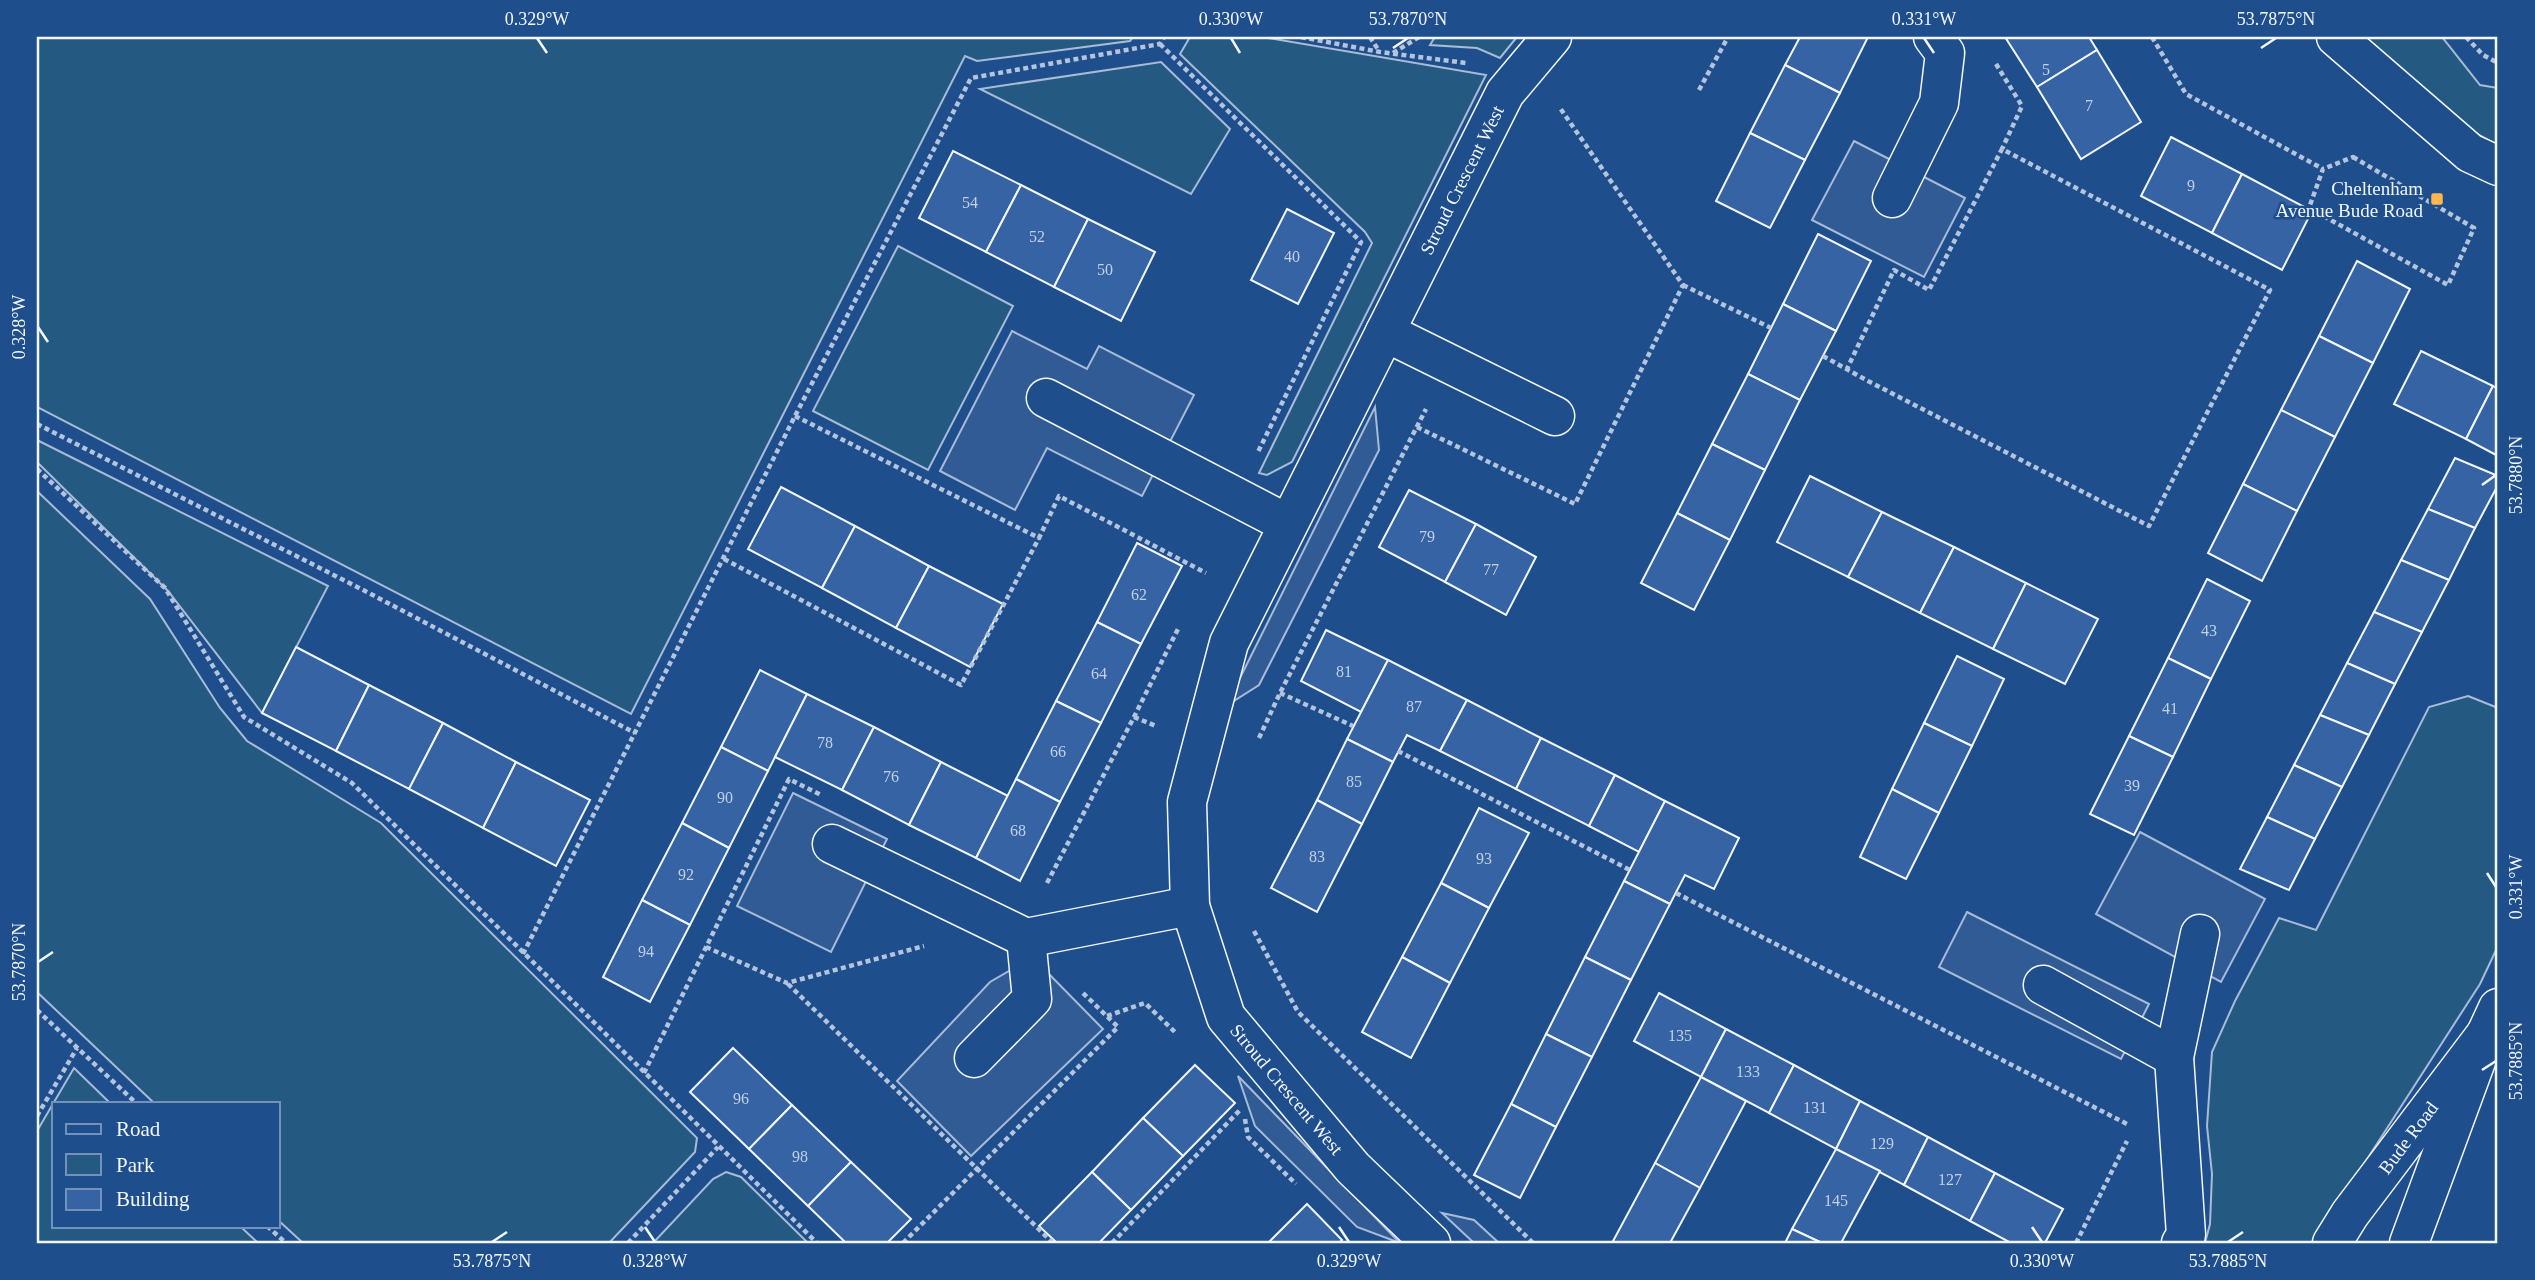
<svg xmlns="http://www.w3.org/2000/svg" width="2535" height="1280" font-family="Georgia,serif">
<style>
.green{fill:#245a82;stroke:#a8bbd7;stroke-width:2}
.parking{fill:#305b95;stroke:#a8bbd7;stroke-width:2}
.building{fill:#3563a3;stroke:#f2f6ff;stroke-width:2}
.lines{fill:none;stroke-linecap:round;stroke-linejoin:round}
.street-casing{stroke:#f2f6ff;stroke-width:41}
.path{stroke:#b3c4dc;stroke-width:4.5;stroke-dasharray:5 3.5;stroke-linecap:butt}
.street{stroke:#1f4e8c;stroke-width:38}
.ticks{fill:none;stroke:#f2f6ff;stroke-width:2.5}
.poi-dot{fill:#ffb74d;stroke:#1f4e8c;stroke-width:2.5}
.labels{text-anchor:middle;stroke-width:5;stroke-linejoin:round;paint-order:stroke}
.number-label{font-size:16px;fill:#c3d1e8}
.street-label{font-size:19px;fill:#f2f6ff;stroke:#1f4e8c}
.poi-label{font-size:19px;fill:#f2f6ff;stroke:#1f4e8c;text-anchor:end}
.neatline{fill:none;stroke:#f2f6ff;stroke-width:2.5}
.ticks-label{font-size:18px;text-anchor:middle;fill:#f2f6ff}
</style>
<rect width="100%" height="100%" fill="#1f4e8c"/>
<!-- green -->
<g class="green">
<polygon points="37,37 1133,37 1130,41 977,61 965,56 631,714 37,407"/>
<polygon points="1190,37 1262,37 1486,75 1292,462 1267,475 1259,473 1372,243 1365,232 1180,54"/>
<polygon points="1435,37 1517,37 1500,58 1477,48 1430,45"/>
<polygon points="2365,37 2442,37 2480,85 2498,88 2498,145 2475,133"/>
<polygon points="1161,62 1230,129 1191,194 980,89"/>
<polygon points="898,246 1013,306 928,470 813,411"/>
<polygon points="37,440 328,586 262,713 168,591 37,462"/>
<polygon points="37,491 150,599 220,708 247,741 381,823 697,1138 695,1152 609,1243 303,1243 278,1220 278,1103 154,1103 37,992"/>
<polygon points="2468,696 2498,708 2498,946 2480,984 2313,1243 2205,1243 2210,1224 2212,1174 2207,1126 2212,1052 2235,1001 2279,918 2316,930 2429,707"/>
<polygon points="74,1068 110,1103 54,1103 54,1226 240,1226 258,1243 37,1243 37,1131"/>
<polygon points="726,1172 741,1177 808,1243 653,1243 713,1179"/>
</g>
<!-- parking -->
<g class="parking">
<polygon points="1854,141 1965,198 1924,277 1812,220"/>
<polygon points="1012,331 1087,369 1099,346 1194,395 1142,496 1047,448 1015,510 940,471"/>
<polygon points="1375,407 1379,450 1259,685 1226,706"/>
<polygon points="793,793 887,839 831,952 737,906"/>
<polygon points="2140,832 2265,899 2221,982 2096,914"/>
<polygon points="1967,912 2149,1004 2121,1059 1939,967"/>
<polygon points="1009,971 1046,971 1103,1029 971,1156 897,1081 990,982"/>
<polygon points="1238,1076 1400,1243 1357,1227 1255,1126"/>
<polygon points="1442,1213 1474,1220 1499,1243 1474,1243"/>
</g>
<!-- building -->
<g class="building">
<polygon points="1800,37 1868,37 1840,93 1785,65"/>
<polygon points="2005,37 2089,37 2097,50 2037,87"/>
<polygon points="2097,50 2141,122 2081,159 2037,87"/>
<polygon points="1785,65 1840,93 1805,160 1750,133"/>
<polygon points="1750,133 1805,160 1770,228 1716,201"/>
<polygon points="2171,137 2242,174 2212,233 2141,196"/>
<polygon points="953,151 1021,185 986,252 919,218"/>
<polygon points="2242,174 2312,211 2282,270 2212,233"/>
<polygon points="1021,185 1088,219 1054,287 986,252"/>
<polygon points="1287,209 1334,233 1298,304 1251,280"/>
<polygon points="1088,219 1155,252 1121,321 1054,287"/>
<polygon points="1818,234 1871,261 1836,331 1783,304"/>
<polygon points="2357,261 2410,289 2373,363 2319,336"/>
<polygon points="1783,304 1836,331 1800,400 1748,374"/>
<polygon points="2319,336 2373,363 2335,437 2281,410"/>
<polygon points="2421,351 2493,386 2466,439 2394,404"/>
<polygon points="1748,374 1800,400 1765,470 1712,444"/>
<polygon points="2493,386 2498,389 2498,456 2466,439"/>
<polygon points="2281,410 2335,437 2297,511 2243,484"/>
<polygon points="1712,444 1765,470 1730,540 1677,513"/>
<polygon points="2455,458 2498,476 2498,485 2475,528 2428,509"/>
<polygon points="1810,476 1882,512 1848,577 1777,542"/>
<polygon points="2243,484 2297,511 2262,581 2208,553"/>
<polygon points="781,487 855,526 822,588 748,549"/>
<polygon points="1409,490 1476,524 1445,582 1379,547"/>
<polygon points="2428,509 2475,528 2449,580 2401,560"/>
<polygon points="1882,512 1954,547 1920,613 1848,577"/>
<polygon points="1677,513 1730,540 1694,610 1641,583"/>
<polygon points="1476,524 1536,557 1506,615 1445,582"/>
<polygon points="855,526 929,566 896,628 822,588"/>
<polygon points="1137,543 1182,566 1141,644 1097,622"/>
<polygon points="1954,547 2026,583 1993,649 1920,613"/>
<polygon points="2401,560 2449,580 2422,632 2374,612"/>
<polygon points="929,566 1003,604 970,667 896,628"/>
<polygon points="2207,579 2250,601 2211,679 2168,658"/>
<polygon points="2026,583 2098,619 2065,684 1993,649"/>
<polygon points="2374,612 2422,632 2395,684 2347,663"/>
<polygon points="1097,622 1141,644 1101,723 1056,701"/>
<polygon points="1326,630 1388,660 1361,712 1301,681"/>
<polygon points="296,647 369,685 336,751 262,713"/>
<polygon points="1957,656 2004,679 1972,746 1924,723"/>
<polygon points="2168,658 2211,679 2173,757 2129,736"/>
<polygon points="1388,660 1467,700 1440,751 1407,735 1393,762 1347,739"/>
<polygon points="2347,663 2395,684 2369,735 2320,715"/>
<polygon points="760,670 807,694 768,771 721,747"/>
<polygon points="369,685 443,723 409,789 336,751"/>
<polygon points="807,694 874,727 842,790 775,757"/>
<polygon points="1467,700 1541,738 1516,789 1440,751"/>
<polygon points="1056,701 1101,723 1060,802 1016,779"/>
<polygon points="2320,715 2369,735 2342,787 2294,765"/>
<polygon points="443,723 516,762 483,828 409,789"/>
<polygon points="1924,723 1972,746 1939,813 1892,789"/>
<polygon points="874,727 941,762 909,825 842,790"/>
<polygon points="2129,736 2173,757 2134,835 2090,814"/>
<polygon points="1541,738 1615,775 1589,826 1516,789"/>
<polygon points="1347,739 1393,762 1362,824 1317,800"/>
<polygon points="721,747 768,771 729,848 682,823"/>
<polygon points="516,762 590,800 556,866 483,828"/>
<polygon points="941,762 1008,796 976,858 909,825"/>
<polygon points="2294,765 2342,787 2315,839 2267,817"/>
<polygon points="1615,775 1665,801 1639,852 1589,826"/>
<polygon points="1016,779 1060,802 1020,881 976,858"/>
<polygon points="1892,789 1939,813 1906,879 1860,857"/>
<polygon points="1317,800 1362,824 1317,912 1271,888"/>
<polygon points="1665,801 1739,838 1714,889 1685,875 1670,904 1624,881"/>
<polygon points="1479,808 1529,833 1489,908 1441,883"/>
<polygon points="2267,817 2315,839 2289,890 2240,869"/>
<polygon points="682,823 729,848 690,925 642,900"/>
<polygon points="1624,881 1670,904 1631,980 1585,957"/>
<polygon points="1441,883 1489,908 1450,983 1402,957"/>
<polygon points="642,900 690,925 650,1002 603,977"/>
<polygon points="1402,957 1450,983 1411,1058 1362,1032"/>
<polygon points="1585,957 1631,980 1592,1057 1546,1034"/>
<polygon points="1659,993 1726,1029 1701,1077 1634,1041"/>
<polygon points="1726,1029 1794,1065 1769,1113 1701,1077"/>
<polygon points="1546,1034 1592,1057 1556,1127 1511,1104"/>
<polygon points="733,1048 792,1105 749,1149 690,1092"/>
<polygon points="1195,1065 1235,1103 1183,1156 1143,1118"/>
<polygon points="1794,1065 1860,1101 1836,1149 1769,1113"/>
<polygon points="1701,1077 1746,1101 1700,1188 1655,1163"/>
<polygon points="1860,1101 1928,1137 1904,1185 1836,1149"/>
<polygon points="1511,1104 1556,1127 1520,1198 1474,1175"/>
<polygon points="792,1105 851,1162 808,1206 749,1149"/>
<polygon points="1143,1118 1183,1156 1131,1210 1092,1172"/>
<polygon points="1928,1137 1995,1173 1970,1221 1904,1185"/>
<polygon points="1836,1149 1880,1171 1841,1243 1822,1243 1792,1229"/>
<polygon points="851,1162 911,1219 887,1243 846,1243 808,1206"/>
<polygon points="1655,1163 1700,1188 1670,1243 1612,1243"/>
<polygon points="1092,1172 1131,1210 1099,1243 1057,1243 1039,1226"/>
<polygon points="1995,1173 2063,1209 2045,1243 2011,1243 1970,1221"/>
<polygon points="1307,1204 1342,1240 1339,1243 1268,1243"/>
<polygon points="1792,1229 1822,1243 1785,1243"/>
</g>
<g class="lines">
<defs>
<g id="street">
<polyline points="2336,37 2470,153 2498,166"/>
<polyline points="1892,198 1939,103 1945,53 1933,37"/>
<polyline points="1385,332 1555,416"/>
<polyline points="1046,398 1288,524"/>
<polyline points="832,844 1026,938 1190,906"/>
<polyline points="2043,985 2174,1057"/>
<polyline points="974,1058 1032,999 1026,938"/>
<path id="s1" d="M 1431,1243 L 1353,1168 L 1226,1017 L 1190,906 L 1187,802 L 1229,643 L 1505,93 L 1552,37"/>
<polyline points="2181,1243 2186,1235 2174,1057 2200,934"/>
<path id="s2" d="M 2332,1243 L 2350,1214 L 2486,1034"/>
<polyline points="2409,1243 2486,1034 2498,1008"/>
</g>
</defs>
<!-- street casing -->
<use href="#street" class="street-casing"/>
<!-- path -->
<g class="path">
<polyline points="1301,37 1380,52 1466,63"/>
<polyline points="1370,37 1379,51"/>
<polyline points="2152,37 2186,94 2323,169"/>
<polyline points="2466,37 2483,55 2498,63"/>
<polyline points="1160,44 1361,242 1258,452"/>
<polyline points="1393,53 1419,37"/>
<polyline points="1996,64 2022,106 2002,149"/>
<polyline points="1699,90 1728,37"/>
<polygon points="2353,157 2474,228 2448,285 2309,208 2323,169"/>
<polyline points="1683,285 1771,328"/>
<polyline points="1823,356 1868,381 2149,526 2270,290 2002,149 1929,290 1894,270 1847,369"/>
<polyline points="795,416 1039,538 1059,496 1206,573"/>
<polyline points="37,424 367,592 635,733"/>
<polyline points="1417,427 1575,504 1683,285 1560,108"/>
<polyline points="37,469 165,588 244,717 352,783 817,1243"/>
<polyline points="724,559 961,685 1039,538"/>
<polyline points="1280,693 1353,726"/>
<polyline points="1134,717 1156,726"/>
<polyline points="1259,738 1280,693 1426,409"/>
<polyline points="1398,751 1630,870"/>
<polyline points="1047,883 1134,717 1178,629"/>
<polyline points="1676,893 2129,1125"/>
<polyline points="1254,931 1298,1012 1533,1243"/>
<polyline points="706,947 787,983 924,946"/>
<polyline points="523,954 795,416 971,78 1160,44 1164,37"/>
<polyline points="788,984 1053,1243"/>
<polyline points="37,1010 136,1103"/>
<polyline points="1107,1016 1145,1003 1176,1033"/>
<polyline points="644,1073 789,779 821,795"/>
<polyline points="37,1116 77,1048"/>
<polyline points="1245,1119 1248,1137 1296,1184"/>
<polyline points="267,1226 286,1243"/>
<polyline points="628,1243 718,1147"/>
<polyline points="903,1243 1118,1027 1082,992"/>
<polyline points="1112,1243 1240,1110"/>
<polyline points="2076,1243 2127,1141"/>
</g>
<!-- street -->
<use href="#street" class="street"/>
</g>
<!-- ticks -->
<path class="ticks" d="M 537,38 L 547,53M 1231,38 L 1240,53M 1924,38 L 1934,53M 1393,48 L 1408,38M 2261,48 L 2276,38M 38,327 L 48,342M 2482,485 L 2496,475M 2487,873 L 2496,887M 38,962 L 53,952M 2482,1070 L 2496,1061M 645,1227 L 655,1242M 1339,1227 L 1349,1242M 2032,1227 L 2042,1242M 492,1242 L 507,1232M 2228,1242 L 2243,1232"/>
<!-- markers -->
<rect class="poi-dot" x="2430" y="192" width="14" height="14" rx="3.5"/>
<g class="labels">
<!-- number labels -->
<g class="number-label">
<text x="2046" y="75">5</text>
<text x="2089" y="111">7</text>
<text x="2191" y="191">9</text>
<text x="970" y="208">54</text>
<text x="1037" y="242">52</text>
<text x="1292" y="262">40</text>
<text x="1105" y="275">50</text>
<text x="1427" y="542">79</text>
<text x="1491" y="575">77</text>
<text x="1139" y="600">62</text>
<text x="2209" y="636">43</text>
<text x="1344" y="677">81</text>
<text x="1099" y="679">64</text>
<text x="1414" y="712">87</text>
<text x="2170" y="714">41</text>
<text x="825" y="748">78</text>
<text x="1058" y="757">66</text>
<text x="891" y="782">76</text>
<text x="1354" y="787">85</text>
<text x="2132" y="791">39</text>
<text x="725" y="803">90</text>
<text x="1018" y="836">68</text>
<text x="1317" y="862">83</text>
<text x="1484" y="864">93</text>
<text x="686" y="880">92</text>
<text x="646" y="957">94</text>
<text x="1680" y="1041">135</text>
<text x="1748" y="1077">133</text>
<text x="741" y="1104">96</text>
<text x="1815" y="1113">131</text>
<text x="1882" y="1149">129</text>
<text x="800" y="1162">98</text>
<text x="1950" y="1185">127</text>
<text x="1836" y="1206">145</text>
</g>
<!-- street labels -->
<g class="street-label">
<text dy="7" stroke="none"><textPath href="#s1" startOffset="1209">Stroud Crescent West</textPath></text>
<text transform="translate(1287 1089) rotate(50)" y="7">Stroud Crescent West</text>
<text dy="7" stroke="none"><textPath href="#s2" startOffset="130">Bude Road</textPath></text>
</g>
<!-- poi labels -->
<g class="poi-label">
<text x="2423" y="195">Cheltenham<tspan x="2423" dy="22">Avenue Bude Road</tspan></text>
</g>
</g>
<!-- border -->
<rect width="2535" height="1280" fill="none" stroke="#1f4e8c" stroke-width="77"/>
<!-- legend -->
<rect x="52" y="1102" width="228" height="126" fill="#1f4e8c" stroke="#7391ba" stroke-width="2"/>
<rect x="66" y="1124" width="35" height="10" fill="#1f4e8c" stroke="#7391ba" stroke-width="2"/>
<text x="116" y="1136" font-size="21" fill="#f2f6ff">Road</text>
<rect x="66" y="1154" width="35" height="21" fill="#245a82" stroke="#7391ba" stroke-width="2"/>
<text x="116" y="1172" font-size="21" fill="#f2f6ff">Park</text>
<rect x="66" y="1189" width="35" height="21" fill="#3563a3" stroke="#7391ba" stroke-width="2"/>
<text x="116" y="1206" font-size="21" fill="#f2f6ff">Building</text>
<rect x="38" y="38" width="2458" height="1204" class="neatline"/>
<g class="ticks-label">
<text x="537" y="25">0.329°W</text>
<text x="1231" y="25">0.330°W</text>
<text x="1408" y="25">53.7870°N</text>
<text x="1924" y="25">0.331°W</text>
<text x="2276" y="25">53.7875°N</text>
<text transform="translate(19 327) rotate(-90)" y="6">0.328°W</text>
<text transform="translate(2516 475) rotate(-90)" y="6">53.7880°N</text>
<text transform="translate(2516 887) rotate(-90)" y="6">0.331°W</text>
<text transform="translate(19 962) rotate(-90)" y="6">53.7870°N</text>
<text transform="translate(2516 1061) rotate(-90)" y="6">53.7885°N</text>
<text x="492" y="1267">53.7875°N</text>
<text x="655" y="1267">0.328°W</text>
<text x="1349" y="1267">0.329°W</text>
<text x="2042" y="1267">0.330°W</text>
<text x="2228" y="1267">53.7885°N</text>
</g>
</svg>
